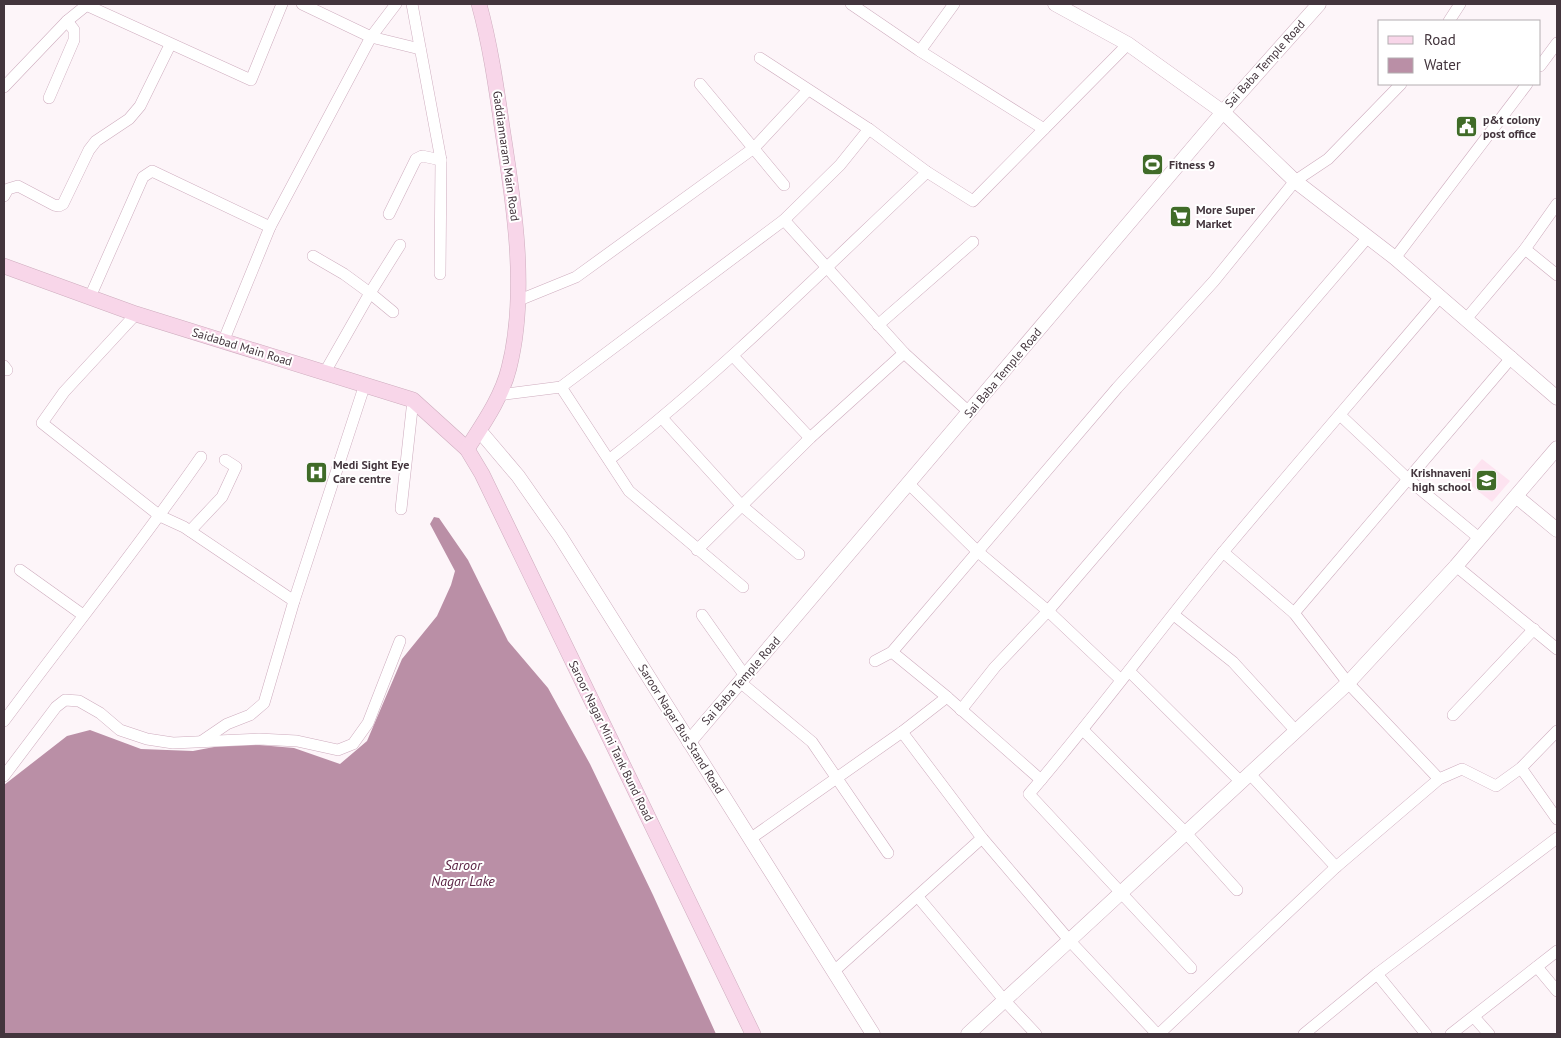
<svg xmlns="http://www.w3.org/2000/svg" width="1561" height="1038" font-family="'PT Sans',sans-serif">
<style>
.built{fill:#fde3f0}
.water{fill:#ba8fa6}
.lines{fill:none;stroke-linecap:round;stroke-linejoin:round}
.minor-casing{stroke:#ceacbe;stroke-width:12}
.tertiary-casing{stroke:#ceacbe;stroke-width:15}
.secondary-casing{stroke:#ceacbe;stroke-width:16}
.minor{stroke:#fff;stroke-width:11}
.tertiary{stroke:#fff;stroke-width:14}
.secondary{stroke:#f8d6e9;stroke-width:15}
.labels{text-anchor:middle;stroke-width:4;stroke-linejoin:round;paint-order:stroke}
.street-label{font-size:12px;fill:#43353d;stroke:#fff}
.poi-label{font-size:12px;font-weight:bold;fill:#43353d;stroke:#fff;text-anchor:start}
.water-label{font-size:14px;font-style:italic;fill:#5c2646;stroke:#fff}
</style>
<rect width="100%" height="100%" fill="#fdf5f9"/>
<!-- built -->
<polygon class="built" points="1482,459 1510,481 1492,502 1464,480"/>
<!-- water -->
<polygon class="water" points="434,517 439,518 468,560 508,641 548,688 590,764 653,895 716,1034 4,1034 4,785 67,736 90,730 141,749 193,751 235,743 294,748 340,764 367,741 402,659 437,616 451,585 455,571 430,524"/>
<g class="lines">
<defs>
<g id="minor">
<polyline points="302,4 371,37 420,49"/>
<polyline points="412,4 441,160 440,274"/>
<polyline points="851,4 920,51 1044,129"/>
<polyline points="86,5 251,80 282,4"/>
<polyline points="1449,21 1460,4"/>
<polyline points="920,51 954,4"/>
<polyline points="760,58 869,129 927,172 973,201 1128,44"/>
<polyline points="1540,66 1557,43"/>
<polyline points="700,84 784,185"/>
<polyline points="4,87 67,21 88,4"/>
<polyline points="49,98 74,40 74,30 67,21"/>
<polyline points="4,196 8,189 18,186 54,205 59,206 63,204 89,150 96,141 129,119 140,106 170,45"/>
<polyline points="389,214 416,159 422,156 441,160"/>
<polyline points="784,220 904,353 970,413"/>
<polyline points="1525,249 1557,275"/>
<polyline points="313,256 344,274 370,293 325,372"/>
<polyline points="1395,258 1527,84"/>
<polyline points="90,297 143,177 152,171 270,227"/>
<polyline points="517,301 576,277 754,148 808,90"/>
<polyline points="393,312 370,293 400,245"/>
<polyline points="136,314 64,392 42,423 160,516 184,527 294,601"/>
<polyline points="1467,318 1525,249 1557,204"/>
<polyline points="878,325 973,242"/>
<polyline points="223,342 270,227 371,37 396,4"/>
<polyline points="733,356 810,438"/>
<polyline points="4,366 7,370"/>
<polyline points="561,387 629,491 743,587"/>
<polyline points="498,395 561,387 784,220 840,165 869,129"/>
<polyline points="1340,415 1409,480 1479,538"/>
<polyline points="662,418 741,505 799,554"/>
<path d="M 610,459 C 723,371 823,270 927,172"/>
<polyline points="909,484 977,551 1048,611 1121,680"/>
<polyline points="401,509 413,400"/>
<polyline points="190,531 222,497 236,467 225,460"/>
<polyline points="697,550 810,438 904,353"/>
<polyline points="1223,552 1294,613 1348,683 1439,779"/>
<polyline points="1456,566 1557,649"/>
<polyline points="20,570 83,615"/>
<polyline points="1294,613 1512,357"/>
<polyline points="702,615 745,676"/>
<polyline points="1174,615 1233,662 1295,730"/>
<polyline points="892,652 947,697 1041,780"/>
<polyline points="875,661 892,652 1117,388 1214,281 1295,181 1328,159 1401,84"/>
<polyline points="1129,671 1240,781"/>
<polyline points="740,682 812,742 888,853"/>
<polyline points="961,710 995,667 1048,611 1368,237"/>
<polyline points="1453,715 1534,629"/>
<path d="M 4,721 C 69,633 138,548 201,457"/>
<polyline points="1084,731 1185,832 1237,890"/>
<polyline points="902,732 982,838 1069,940 1157,1034"/>
<polyline points="202,741 227,724 250,715 264,703 294,601 365,384"/>
<polyline points="1521,768 1557,819"/>
<polyline points="1249,773 1336,867"/>
<polyline points="4,776 56,707 65,700 79,701 100,713 120,730 147,739 173,743 259,739 297,741 338,750 353,744 368,723 400,641"/>
<polyline points="750,839 902,732 947,697"/>
<polyline points="918,897 1005,1001 1036,1034"/>
<polyline points="1537,967 1557,991"/>
<path d="M 1191,968 L 1029,794 C 1097,715 1158,631 1224,551 C 1295,466 1368,382 1440,297"/>
<polyline points="833,972 982,838"/>
<polyline points="1377,974 1426,1034"/>
<polyline points="1474,1017 1489,1034"/>
<polyline points="1159,1034 1336,867 1439,779 1462,769 1496,786 1521,768 1557,731"/>
<polyline points="1304,1034 1377,974 1557,838"/>
<polyline points="1451,1034 1557,951"/>
</g>
<g id="tertiary">
<polyline points="1055,4 1128,44 1223,112 1295,181 1395,258 1557,398"/>
<polyline points="479,430 518,476 560,536 873,1034"/>
<polyline points="1517,497 1557,530"/>
<polyline points="689,742 1223,112 1319,4"/>
<polyline points="968,1034 1348,683 1456,566 1557,448"/>
</g>
<g id="secondary">
<polyline points="4,266 136,314 413,400 467,449 482,474 753,1034"/>
<path d="M 467,449 C 483,424 502,397 509,368 C 528,293 514,203 502,127 C 496,85 490,44 479,4"/>
</g>
</defs>
<!-- minor casing -->
<use href="#minor" class="minor-casing"/>
<!-- tertiary casing -->
<use href="#tertiary" class="tertiary-casing"/>
<!-- secondary casing -->
<use href="#secondary" class="secondary-casing"/>
<!-- minor -->
<use href="#minor" class="minor"/>
<!-- tertiary -->
<use href="#tertiary" class="tertiary"/>
<!-- secondary -->
<use href="#secondary" class="secondary"/>
</g>
<!-- icons -->
<defs>
<symbol id="civic-square" viewBox="-11 -11 22 22"><rect x="-9" y="-9" width="18" height="18" rx="4" fill="#406b28" stroke="#fff"/><path d="M-.6-6.5H3V-4.5H.6V-3L4-1V1h2V6H-6V1h2V-1L-.6-3ZM-1.2 2.5V6h2.4V2.5Z" fill="#fff"/></symbol>
<symbol id="stadium-square" viewBox="-11 -11 22 22"><rect x="-9" y="-9" width="18" height="18" rx="4" fill="#406b28" stroke="#fff"/><path d="M0-5a6.5 5 0 1 0 0 10a6.5 5 0 1 0 0-10ZM-3.5-1.8h7v3.6h-7Z" fill="#fff"/></symbol>
<symbol id="supermarket-square" viewBox="-11 -11 22 22"><rect x="-9" y="-9" width="18" height="18" rx="4" fill="#406b28" stroke="#fff"/><path d="M-6-5.5h2.5l.6 2H6L4.5 2H-2.5L-4.4-4H-6ZM-1.5 3.2a1.3 1.3 0 1 0 .1 0ZM3 3.2a1.3 1.3 0 1 0 .1 0Z" fill="#fff"/></symbol>
<symbol id="hospital-square" viewBox="-11 -11 22 22"><rect x="-9" y="-9" width="18" height="18" rx="4" fill="#406b28" stroke="#fff"/><path d="M-5-5h3v3.5h4V-5h3V5h-3V1.5h-4V5h-3Z" fill="#fff"/></symbol>
<symbol id="school-square" viewBox="-11 -11 22 22"><rect x="-9" y="-9" width="18" height="18" rx="4" fill="#406b28" stroke="#fff"/><path d="M0-5L7-2L0 1L-7-2ZM-4 1L0 2.5L4 1V4Q0 6-4 4Z" fill="#fff"/></symbol>
</defs>
<g fill-rule="evenodd">
<use href="#civic-square" x="1454" y="114" width="25" height="25"/>
<use href="#stadium-square" x="1140" y="152" width="25" height="25"/>
<use href="#supermarket-square" x="1168" y="204" width="25" height="25"/>
<use href="#hospital-square" x="304" y="460" width="25" height="25"/>
<use href="#school-square" x="1474" y="468" width="25" height="25"/>
</g>
<g class="labels">
<!-- street labels -->
<g class="street-label">
<text transform="translate(1265 64) rotate(-48)" y="4">Sai Baba Temple Road</text>
<text transform="translate(506 156) rotate(82)" y="4">Gaddiannaram Main Road</text>
<text transform="translate(242 347) rotate(17)" y="4">Saidabad Main Road</text>
<text transform="translate(1003 373) rotate(-50)" y="4">Sai Baba Temple Road</text>
<text transform="translate(741 681) rotate(-49)" y="4">Sai Baba Temple Road</text>
<text transform="translate(681 729) rotate(58)" y="4">Saroor Nagar Bus Stand Road</text>
<text transform="translate(611 741) rotate(64)" y="4">Saroor Nagar Mini Tank Bund Road</text>
</g>
<!-- poi labels -->
<g class="poi-label">
<text x="1483" y="124">p&amp;t colony<tspan x="1483" dy="14">post office</tspan></text>
<text x="1169" y="169">Fitness 9</text>
<text x="1196" y="214">More Super<tspan x="1196" dy="14">Market</tspan></text>
<text x="333" y="469">Medi Sight Eye<tspan x="333" dy="14">Care centre</tspan></text>
<text x="1471" y="477" text-anchor="end">Krishnaveni<tspan x="1471" dy="14">high school</tspan></text>
</g>
<!-- water labels -->
<g class="water-label">
<text x="463" y="870">Saroor<tspan x="463" dy="16">Nagar Lake</tspan></text>
</g>
</g>
<!-- border -->
<rect width="1561" height="1038" fill="none" stroke="#43353d" stroke-width="10"/>
<!-- legend -->
<rect x="1378" y="20" width="162" height="65" fill="#ffffff" stroke="#b4aeb1"/>
<rect x="1388" y="36" width="25" height="8" fill="#f8d6e9" stroke="#b4aeb1"/>
<text x="1424" y="45" font-size="15" fill="#43353d">Road</text>
<rect x="1388" y="58" width="25" height="15" fill="#ba8fa6" stroke="#b4aeb1"/>
<text x="1424" y="70" font-size="15" fill="#43353d">Water</text>
</svg>
